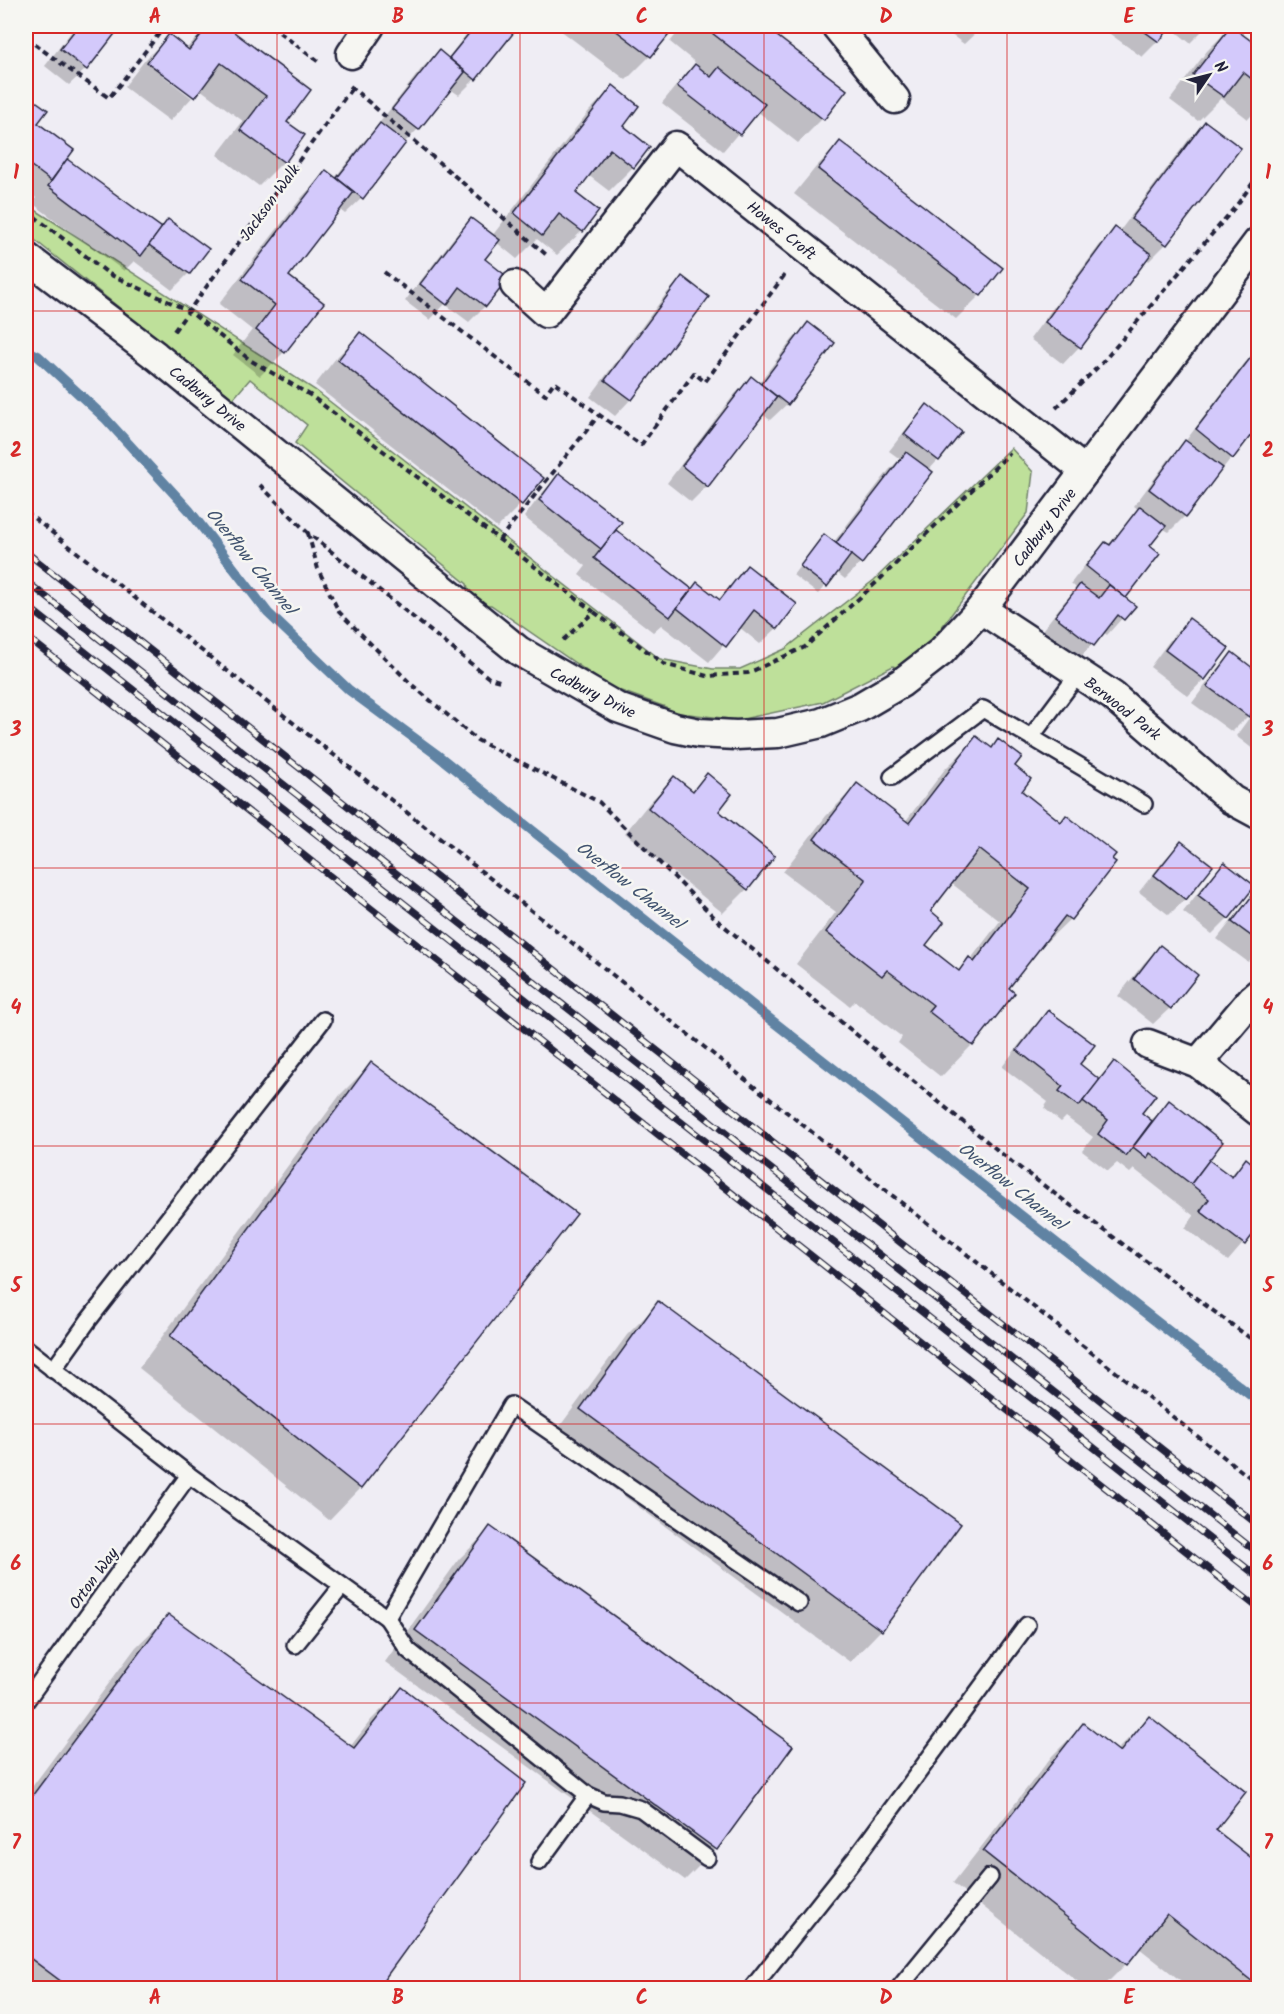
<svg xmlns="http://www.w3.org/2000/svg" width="1284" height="2014" font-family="Kalam,sans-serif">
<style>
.green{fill:#bee09a;stroke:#70816a;stroke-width:1.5}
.shadow{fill:#0003;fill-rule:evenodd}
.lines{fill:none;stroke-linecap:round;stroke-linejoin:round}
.stream{stroke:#6083a3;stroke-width:10}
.building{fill:#d3c9fb;stroke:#22223b;stroke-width:1.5;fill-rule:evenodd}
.service-casing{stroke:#22223b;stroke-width:20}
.minor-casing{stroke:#22223b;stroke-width:33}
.path{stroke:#22223b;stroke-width:4;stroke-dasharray:6 4.5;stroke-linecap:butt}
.service{stroke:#f6f6f2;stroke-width:15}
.minor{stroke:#f6f6f2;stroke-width:28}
.rail-casing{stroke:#22223b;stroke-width:7}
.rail{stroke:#f6f6f2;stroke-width:4.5;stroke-dasharray:14;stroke-linecap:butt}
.grid{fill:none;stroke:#d62828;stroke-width:1.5;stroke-opacity:0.55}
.labels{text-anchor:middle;stroke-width:5;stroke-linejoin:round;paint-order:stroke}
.street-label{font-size:16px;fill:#22223b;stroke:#f6f6f2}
.water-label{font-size:18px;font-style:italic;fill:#41536f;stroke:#f6f6f2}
.neatline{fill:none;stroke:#d62828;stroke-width:2}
.grid-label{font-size:20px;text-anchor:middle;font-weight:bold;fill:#d62828}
</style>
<rect width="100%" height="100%" fill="#efedf4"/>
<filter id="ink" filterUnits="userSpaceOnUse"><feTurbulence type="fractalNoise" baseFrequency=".0167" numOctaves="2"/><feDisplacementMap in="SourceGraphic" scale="12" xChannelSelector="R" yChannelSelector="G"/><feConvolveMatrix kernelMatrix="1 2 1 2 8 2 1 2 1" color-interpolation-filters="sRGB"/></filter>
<g filter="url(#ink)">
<!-- green -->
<polygon class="green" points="26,204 315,390 660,659 713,669 740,669 785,649 874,580 1011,448 1033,472 1028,513 935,636 902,670 893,666 823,702 738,720 689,714 677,722 670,718 666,707 610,687 491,605 476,605 470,597 467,584 295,443 307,425 250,379 233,399 26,233"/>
<!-- shadow -->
<g class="shadow">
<polygon points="76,26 119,26 86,69 69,85 45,66"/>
<path d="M 208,26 L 224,26 L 309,90 L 285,122 L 303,136 L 283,162 L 259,186 L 217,155 L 243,121 L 200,89 L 170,121 L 124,87 L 145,60 L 169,36 L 186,49 ZM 164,73 L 192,94 L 192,98 L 162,75 Z"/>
<polygon points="473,26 517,26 475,79 459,95 450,89 418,129 404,143 362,198 345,214 339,209 287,276 284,352 260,376 233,355 252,330 219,304 302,197 326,172 334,179 364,141 378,127 377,126 422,68 439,52 447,59"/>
<polygon points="555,26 674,26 650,56 626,80"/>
<polygon points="683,26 762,26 845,91 822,119 798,143 757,111 723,151 662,103 679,82 697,64 670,42"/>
<polygon points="939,26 983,26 964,44"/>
<polygon points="1099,26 1207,26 1190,43 1169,26 1158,41 1142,57"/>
<polygon points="1231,27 1258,48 1258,109 1248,119 1221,98 1198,121 1170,100 1207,51"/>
<polygon points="613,87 633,167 609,191 588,175 574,193 597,211 582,231 557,255 537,239 517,259 496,242 483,259 485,306 469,322 445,304 430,320 405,301 455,236 471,220 492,236 589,111"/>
<polygon points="31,99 36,123 65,160 160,229 168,221 207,249 189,273 172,290 134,261 124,271 32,203 36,198 26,190 26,104"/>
<polygon points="1205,123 1239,148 1166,244 1149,261 1146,258 1079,347 1063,364 1030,339 1099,246 1115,229 1119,232 1189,139"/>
<polygon points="840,143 980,295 956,319 794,194 816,167"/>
<polygon points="682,278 707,297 631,399 615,416 590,397 666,294"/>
<polygon points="808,323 833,343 787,404 770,420 762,414 707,486 691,502 667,483 734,395 751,378 758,384 792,340"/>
<polygon points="360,334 541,478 521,504 497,528 315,385 336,358"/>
<polygon points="1258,350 1258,424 1185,516 1169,532 1162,528 1148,547 1158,555 1124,598 1133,606 1107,635 1103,632 1077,661 1040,633 1064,602 1077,589 1071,583 1089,560 1105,544 1108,545 1139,510 1134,506 1169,459 1181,447 1244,364"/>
<polygon points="927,406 938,460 928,471 861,563 845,579 836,572 818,594 793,575 817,544 833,543 889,470 900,459 889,451 911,423"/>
<polygon points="560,475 614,530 691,591 718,600 747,567 795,605 777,628 760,644 739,627 709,662 661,625 653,632 579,575 586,566 524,517 543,492"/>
<polygon points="1190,620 1227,648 1204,679 1188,696 1150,667 1173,636"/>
<polygon points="1232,654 1258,674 1258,702 1256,705 1258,705 1258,753 1236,736 1252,714 1251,713 1232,732 1192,703 1216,671"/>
<path d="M 977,738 L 990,749 L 998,741 L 1013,766 L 1019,792 L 1114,862 L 1070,919 L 1038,950 L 1037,949 L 1007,989 L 972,1045 L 941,1077 L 898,1043 L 902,1037 L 855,1001 L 850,1006 L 796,964 L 836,912 L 783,872 L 826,816 L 857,785 L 905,822 L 945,769 ZM 951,883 L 1000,921 L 970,960 L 957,971 L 924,946 L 929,912 Z"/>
<polygon points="707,775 717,811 747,889 723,913 625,833 650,802 674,778 691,792"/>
<polygon points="1181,843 1185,899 1169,915 1139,892 1165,859"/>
<polygon points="1224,864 1228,918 1212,934 1183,912 1208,880"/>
<polygon points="1258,890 1258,952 1248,962 1217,939 1243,906"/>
<polygon points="1160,947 1170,1008 1153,1024 1118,996 1144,963"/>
<polygon points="1049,1012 1077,1064 1097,1080 1114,1063 1140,1113 1150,1121 1169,1102 1207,1160 1229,1177 1246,1160 1258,1170 1258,1226 1228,1261 1185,1228 1194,1216 1134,1169 1130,1173 1117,1163 1108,1171 1082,1151 1093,1137 1066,1117 1061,1122 1044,1108 1048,1102 1002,1067 1032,1028"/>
<polygon points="371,1064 575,1214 360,1488 329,1520 139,1368 340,1095"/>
<polygon points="659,1303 881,1630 850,1662 549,1441 627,1335"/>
<polygon points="491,1528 716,1849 685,1880 385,1662 459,1559"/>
<polygon points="168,1616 350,1747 371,1720 402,1689 524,1783 376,1988 26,1988 26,1795 136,1647"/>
<polygon points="1149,1718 1214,1830 1258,1865 1258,1988 1190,1988 1139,1948 1126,1964 1102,1988 1086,1988 953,1883 1052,1756 1083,1725 1116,1751"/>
</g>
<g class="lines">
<!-- stream -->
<polyline class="stream" points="26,350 38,356 105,418 189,510 268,613 349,690 436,754 766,1016 1258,1401"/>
</g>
<!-- building -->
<g class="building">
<polygon points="78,26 121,26 87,70 60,49"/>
<polygon points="208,26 226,26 311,90 287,122 305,135 285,163 240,130 266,96 221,63 195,98 147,62 169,34 189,50"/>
<polygon points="475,26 519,26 476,80 449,58"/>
<polygon points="610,26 676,26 651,57"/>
<polygon points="703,26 764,26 847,90 824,120"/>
<polygon points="1137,26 1171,26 1159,42"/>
<polygon points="1231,26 1258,46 1258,84 1243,72 1224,97 1193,75"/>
<polygon points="439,50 465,72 419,130 392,109"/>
<polygon points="695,64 711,77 719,67 765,104 740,135 677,86"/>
<polygon points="613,85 639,106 624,126 650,147 634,168 610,149 576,193 599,211 583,232 559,214 542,236 514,213"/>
<polygon points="30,97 48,110 38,123 74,150 51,181 26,162 26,104"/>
<polygon points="1205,121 1241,148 1167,245 1131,219"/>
<polygon points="380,123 406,143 363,199 337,178"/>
<polygon points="840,141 1003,268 981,296 818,169"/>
<polygon points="67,159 162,228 141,256 48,186"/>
<polygon points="326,170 354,192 289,276 324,303 285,353 256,330 275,305 242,279"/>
<polygon points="471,218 500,240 485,259 509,278 486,307 460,287 447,305 420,284"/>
<polygon points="168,219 209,249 190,274 149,245"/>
<polygon points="1115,227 1151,254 1081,348 1045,322"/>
<polygon points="682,276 709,297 632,400 605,380"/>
<polygon points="808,322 835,343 788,405 761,384"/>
<polygon points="360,332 544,478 522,505 338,360"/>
<polygon points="1258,348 1258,426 1233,459 1196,429"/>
<polygon points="751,376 777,397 708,487 682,466"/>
<polygon points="927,404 962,432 939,461 904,434"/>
<polygon points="1185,440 1223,468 1186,517 1149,489"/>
<polygon points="906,452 933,472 862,564 836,543"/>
<polygon points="559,473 622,522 601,549 539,500"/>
<polygon points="1140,506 1166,526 1150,546 1160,554 1126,598 1086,566 1105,542 1110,545"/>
<polygon points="616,530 692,589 670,617 594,558"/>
<polygon points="824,534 851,555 827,587 800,566"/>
<polygon points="747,565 797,604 778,629 754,610 726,647 677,608 697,582 720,600"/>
<polygon points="1080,584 1099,598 1109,585 1136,606 1124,620 1118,615 1094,646 1055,616"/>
<polygon points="1189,618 1229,648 1205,680 1165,650"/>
<polygon points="1232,652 1258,672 1258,704 1249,717 1207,686"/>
<path d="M 976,736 L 992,748 L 998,739 L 1022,757 L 1015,766 L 1031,779 L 1022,791 L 1061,822 L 1066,815 L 1116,854 L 1112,859 L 1116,862 L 1071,920 L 1065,916 L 1009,988 L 1015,993 L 973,1046 L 928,1011 L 933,1005 L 887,970 L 882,976 L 826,932 L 866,880 L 814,839 L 857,783 L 909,823 ZM 979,849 L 1030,889 L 974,962 L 969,957 L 959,971 L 926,945 L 944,922 L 931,911 Z"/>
<polygon points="707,773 732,794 719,811 775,856 748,890 648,808 674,776 693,791"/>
<polygon points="1181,841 1213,866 1186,900 1154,875"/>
<polygon points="1224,862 1255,886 1229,919 1198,895"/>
<polygon points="1258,888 1258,941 1232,922"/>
<polygon points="1160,945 1198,975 1171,1009 1134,979"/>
<polygon points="1048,1010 1095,1045 1080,1064 1100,1080 1079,1106 1059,1091 1063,1086 1017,1050"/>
<polygon points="1114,1061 1156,1095 1142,1113 1152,1121 1126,1156 1098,1134 1108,1120 1083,1101"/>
<polygon points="371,1062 577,1214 361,1489 170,1336"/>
<polygon points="1169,1100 1223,1142 1191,1184 1150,1153 1147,1158 1133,1147"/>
<polygon points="1246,1158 1258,1168 1258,1228 1245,1245 1200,1211 1209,1199 1191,1184 1209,1160 1232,1177"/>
<polygon points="658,1301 961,1524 882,1631 580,1409"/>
<polygon points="490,1526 793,1746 717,1850 415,1630"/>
<polygon points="168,1614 354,1748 402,1687 526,1783 378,1988 70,1988 26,1955 26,1804"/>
<polygon points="1149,1716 1246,1792 1216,1830 1258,1863 1258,1986 1167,1914 1127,1965 983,1851 1083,1723 1120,1752"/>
</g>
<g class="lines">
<defs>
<g id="service">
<polyline points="1031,737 1144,804"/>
<polyline points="892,777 983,709 1031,737 1079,673"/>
<polyline points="26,1348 189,1475 387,1618 511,1405 799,1603"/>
<polyline points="53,1370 88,1321 323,1020"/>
<polyline points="387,1618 408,1650 588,1795 604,1802 620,1803 641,1809 707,1858"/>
<polyline points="295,1645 342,1586"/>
<polyline points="26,1701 189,1475"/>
<polyline points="539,1862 588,1795"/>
<polyline points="752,1988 857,1856 1027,1625"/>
<polyline points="899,1988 990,1877"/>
</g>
<g id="minor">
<polyline points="836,26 895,99"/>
<polyline points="351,54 370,26"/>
<polyline points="26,257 156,356 519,651 618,708 675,728 699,733 736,735 778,733 821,723 860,707 901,683 941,652 981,609 1258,242"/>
<polyline points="515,285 546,313 676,146 1085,471"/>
<polyline points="981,609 1113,696 1232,800 1258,814"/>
<polyline points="1148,1044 1198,1063 1258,1111"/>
<polyline points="1198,1063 1252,999 1258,994"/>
</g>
</defs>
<!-- service casing -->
<use href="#service" class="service-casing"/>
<!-- minor casing -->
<use href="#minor" class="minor-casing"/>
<!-- path -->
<g class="path">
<polyline points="271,26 320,63"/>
<polyline points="26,38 109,98 165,26"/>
<polyline points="350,86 549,257"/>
<polyline points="26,210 109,274 189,311 250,360 310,395 594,612"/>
<polyline points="384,272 545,395 554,382 641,445 694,373 705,382 786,273"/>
<polyline points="174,331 352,88"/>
<polyline points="1056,408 1102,363 1236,206 1258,176"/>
<polyline points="260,485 308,533 489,678 503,682"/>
<polyline points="26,512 1258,1484"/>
<polyline points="308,533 318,569 339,612 411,684 477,740 599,802 718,921 1012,1162 1258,1344"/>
<polyline points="499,540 599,415"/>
<polyline points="563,640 594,612 664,664 707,676 748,673 805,647 877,582 1010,453"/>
</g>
<!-- service -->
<use href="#service" class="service"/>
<!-- minor -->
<use href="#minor" class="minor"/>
<defs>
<g id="rail">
<polyline points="26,552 1258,1525"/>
<polyline points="26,581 1258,1553"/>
<polyline points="26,605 1258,1577"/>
<polyline points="26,636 1258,1608"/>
</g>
</defs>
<!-- rail casing -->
<use href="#rail" class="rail-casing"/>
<!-- rail -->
<use href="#rail" class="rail"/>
</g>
</g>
<!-- grid -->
<path class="grid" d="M 277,26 L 277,1988M 520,26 L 520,1988M 764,26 L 764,1988M 1007,26 L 1007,1988M 26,311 L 1258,311M 26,590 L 1258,590M 26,868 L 1258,868M 26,1146 L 1258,1146M 26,1424 L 1258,1424M 26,1703 L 1258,1703"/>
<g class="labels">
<!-- street labels -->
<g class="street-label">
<text transform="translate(269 202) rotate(-54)" y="6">Jackson Walk</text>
<text transform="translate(782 230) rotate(39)" y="6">Howes Croft</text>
<text transform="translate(208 398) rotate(39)" y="6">Cadbury Drive</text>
<text transform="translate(1044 527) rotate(-53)" y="6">Cadbury Drive</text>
<text transform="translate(593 692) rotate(27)" y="6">Cadbury Drive</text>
<text transform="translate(1123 708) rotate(38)" y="6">Berwood Park</text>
<text transform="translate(93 1578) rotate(-54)" y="6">Orton Way</text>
</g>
<!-- water labels -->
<g class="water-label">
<text transform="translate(251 561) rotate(51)" y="6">Overflow Channel</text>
<text transform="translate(630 885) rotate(38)" y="6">Overflow Channel</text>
<text transform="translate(1012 1186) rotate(38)" y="6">Overflow Channel</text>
</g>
</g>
<!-- margin -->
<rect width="1284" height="2014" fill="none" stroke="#f6f6f2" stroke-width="66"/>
<!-- north arrow -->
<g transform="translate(1209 75) rotate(55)" stroke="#f6f6f2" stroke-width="4.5" paint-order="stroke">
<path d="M0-4.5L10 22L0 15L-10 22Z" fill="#22223b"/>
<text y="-9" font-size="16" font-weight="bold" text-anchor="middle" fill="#22223b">N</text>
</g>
<rect x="33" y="33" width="1218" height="1948" class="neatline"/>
<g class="grid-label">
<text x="155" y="23">A</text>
<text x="398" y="23">B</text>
<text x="642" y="23">C</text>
<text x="886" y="23">D</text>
<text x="1129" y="23">E</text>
<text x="16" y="179">1</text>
<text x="1268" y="179">1</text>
<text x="16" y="457">2</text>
<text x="1268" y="457">2</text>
<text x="16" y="736">3</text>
<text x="1268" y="736">3</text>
<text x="16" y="1014">4</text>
<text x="1268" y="1014">4</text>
<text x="16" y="1292">5</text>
<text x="1268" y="1292">5</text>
<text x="16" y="1570">6</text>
<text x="1268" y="1570">6</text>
<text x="16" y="1849">7</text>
<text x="1268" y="1849">7</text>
<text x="155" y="2004">A</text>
<text x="398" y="2004">B</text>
<text x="642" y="2004">C</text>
<text x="886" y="2004">D</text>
<text x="1129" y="2004">E</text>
</g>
</svg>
